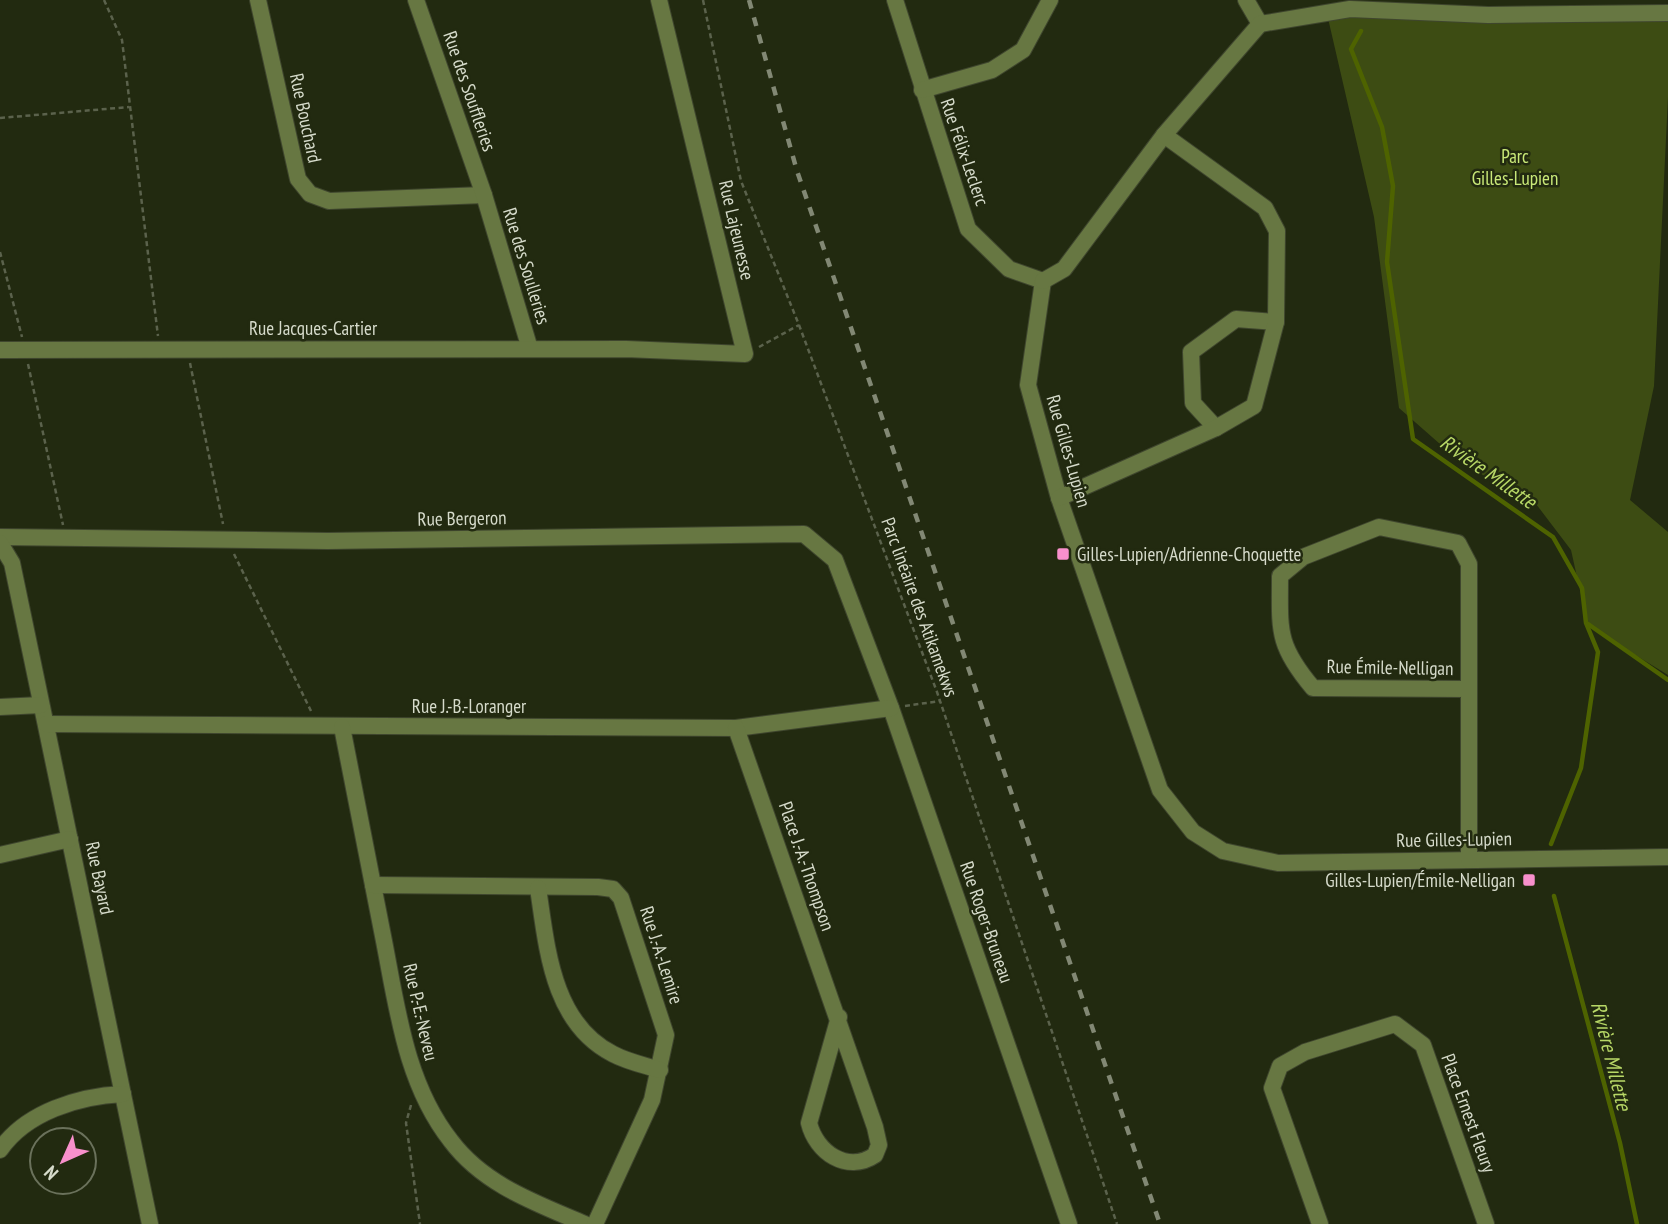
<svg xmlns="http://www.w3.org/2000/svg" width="1668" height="1224" font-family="'PT Sans Narrow',sans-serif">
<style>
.park{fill:#3d4c13}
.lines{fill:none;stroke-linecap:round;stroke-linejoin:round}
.stream{stroke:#4e6300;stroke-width:4.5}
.minor-casing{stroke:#3f462e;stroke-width:18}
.path{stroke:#5b624c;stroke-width:2.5;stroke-dasharray:5 3.5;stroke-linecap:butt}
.minor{stroke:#677742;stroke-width:16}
.rail{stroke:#828874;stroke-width:4.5;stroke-dasharray:9 9;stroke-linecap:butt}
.poi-dot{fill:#f890cc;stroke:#222a10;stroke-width:2.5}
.labels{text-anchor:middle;stroke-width:5;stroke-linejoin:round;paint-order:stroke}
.street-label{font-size:19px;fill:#d6dbcb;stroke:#222a10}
.park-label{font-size:19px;fill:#c9e978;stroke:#222a10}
.poi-label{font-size:19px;fill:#d6dbcb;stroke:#222a10;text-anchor:start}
.water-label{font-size:21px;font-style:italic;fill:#b7d766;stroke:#222a10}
</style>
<rect width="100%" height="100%" fill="#222a10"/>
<!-- park -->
<polygon class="park" points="1327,14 1668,15 1668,97 1654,386 1630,500 1668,532 1668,675 1588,626 1571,550 1533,500 1465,466 1399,408 1374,217"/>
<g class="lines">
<!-- stream -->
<g class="stream">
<polyline points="1361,31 1351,49 1382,127 1393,186 1387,262 1413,439 1553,537 1582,588 1586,623 1598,652 1581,768 1551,844"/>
<polyline points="1588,624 1668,680"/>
<polyline points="1554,896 1620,1143 1637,1224"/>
</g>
<defs>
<g id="minor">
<polyline points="258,0 298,179 310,194 329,201 484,195"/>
<polyline points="416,0 484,195 530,349"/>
<polyline points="895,0 968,229 1009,269 1043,281"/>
<polyline points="1246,0 1260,24"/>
<polyline points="922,90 992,70 1023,50 1050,0"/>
<polyline points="1043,281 1028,385 1059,498 1160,790 1193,832 1223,851 1278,863 1668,857"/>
<polyline points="1043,281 1064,269 1164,135 1260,24 1350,9 1488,15 1668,13"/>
<polyline points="0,350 626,349 745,354 659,0"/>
<polyline points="1216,428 1193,403 1191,352 1236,319 1276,322"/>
<polyline points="1059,498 1216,428 1254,406 1276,322 1277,231 1265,208 1164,135"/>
<polyline points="0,537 328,541 804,534 835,560 891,708 1069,1224"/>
<polyline points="0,543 12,563 150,1224"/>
<path d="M 1468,689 L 1313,688 C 1276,644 1280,630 1280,576 L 1303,557 L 1379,527 L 1458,543 L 1469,564 L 1469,860"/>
<polyline points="0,707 41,705"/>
<polyline points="46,724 736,728 891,708"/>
<path d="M 342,727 C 355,796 369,866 383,936 C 397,1006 405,1083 451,1141 C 484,1185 536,1203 585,1224"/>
<path d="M 736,728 L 875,1127 L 879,1145 L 875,1155 C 847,1174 816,1152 809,1123 L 839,1017"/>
<polyline points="0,855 70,839"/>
<polyline points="373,885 598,887 613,889 621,898 666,1035 652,1100 595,1224"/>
<path d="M 538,888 C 547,948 552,1023 613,1054 C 628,1062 644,1065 660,1070"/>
<path d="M 0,1150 C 26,1112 79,1096 123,1094"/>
<polyline points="1320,1224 1272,1088 1280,1066 1305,1052 1395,1024 1423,1045 1486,1224"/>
</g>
</defs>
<!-- minor casing -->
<use href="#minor" class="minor-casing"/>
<!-- path -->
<g class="path">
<polyline points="104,0 122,40 158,336"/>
<polyline points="703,0 741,181 799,325 937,692 1117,1224"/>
<polyline points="0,118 129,107"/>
<polyline points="0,252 22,337"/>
<polyline points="759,347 799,325"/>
<polyline points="190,363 223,524"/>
<polyline points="28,364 63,525"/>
<polyline points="234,554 311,711"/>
<polyline points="905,706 940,701"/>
<polyline points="411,1105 406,1123 420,1224"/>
</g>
<!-- minor -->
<use href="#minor" class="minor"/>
<!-- rail -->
<polyline class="rail" points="749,0 797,171 1160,1224"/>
</g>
<!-- markers -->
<g class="poi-dot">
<rect x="1056" y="547" width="14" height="14" rx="3.5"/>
<rect x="1522" y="873" width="14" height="14" rx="3.5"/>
</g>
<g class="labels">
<!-- street labels -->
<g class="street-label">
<text transform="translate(470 91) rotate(71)" y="7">Rue des Souffleries</text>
<text transform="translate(306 118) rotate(78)" y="7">Rue Bouchard</text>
<text transform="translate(965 152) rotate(71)" y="7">Rue Félix-Leclerc</text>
<text transform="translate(737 230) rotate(77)" y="7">Rue Lajeunesse</text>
<text transform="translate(527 266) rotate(73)" y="7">Rue des Soulleries</text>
<text x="313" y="335">Rue Jacques-Cartier</text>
<text transform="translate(1069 451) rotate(74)" y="7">Rue Gilles-Lupien</text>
<text transform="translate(462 518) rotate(-1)" y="7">Rue Bergeron</text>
<text transform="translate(920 607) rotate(70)" y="7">Parc linéaire des Atikamekws</text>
<text transform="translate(1390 667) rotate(1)" y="7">Rue Émile-Nelligan</text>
<text x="469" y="713">Rue J.-B.-Loranger</text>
<text transform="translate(1454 839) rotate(-1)" y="7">Rue Gilles-Lupien</text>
<text transform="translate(807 866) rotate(71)" y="7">Place J.-A.-Thompson</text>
<text transform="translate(100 878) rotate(78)" y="7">Rue Bayard</text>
<text transform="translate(987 922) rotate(71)" y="7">Rue Roger-Bruneau</text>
<text transform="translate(662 955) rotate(72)" y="7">Rue J.-A.-Lemire</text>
<text transform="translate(421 1012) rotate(77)" y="7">Rue P.-E.-Neveu</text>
<text transform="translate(1469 1113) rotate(70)" y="7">Place Ernest Fleury</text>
</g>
<!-- park labels -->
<g class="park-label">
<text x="1515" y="163">Parc<tspan x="1515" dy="22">Gilles-Lupien</tspan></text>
</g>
<!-- poi labels -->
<g class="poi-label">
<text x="1077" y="561">Gilles-Lupien/Adrienne-Choquette</text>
<text x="1515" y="887" text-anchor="end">Gilles-Lupien/Émile-Nelligan</text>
</g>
<!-- water labels -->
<g class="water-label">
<text transform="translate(1488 472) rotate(35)" y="7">Rivière Millette</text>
<text transform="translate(1611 1056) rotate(76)" y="7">Rivière Millette</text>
</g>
</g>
<!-- north arrow -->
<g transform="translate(63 1161) rotate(225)"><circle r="33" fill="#222a10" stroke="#6a715b" stroke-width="2"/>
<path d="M0-5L12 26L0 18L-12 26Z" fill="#f890cc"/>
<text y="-10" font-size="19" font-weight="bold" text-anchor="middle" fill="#d6dbcb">N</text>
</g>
</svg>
